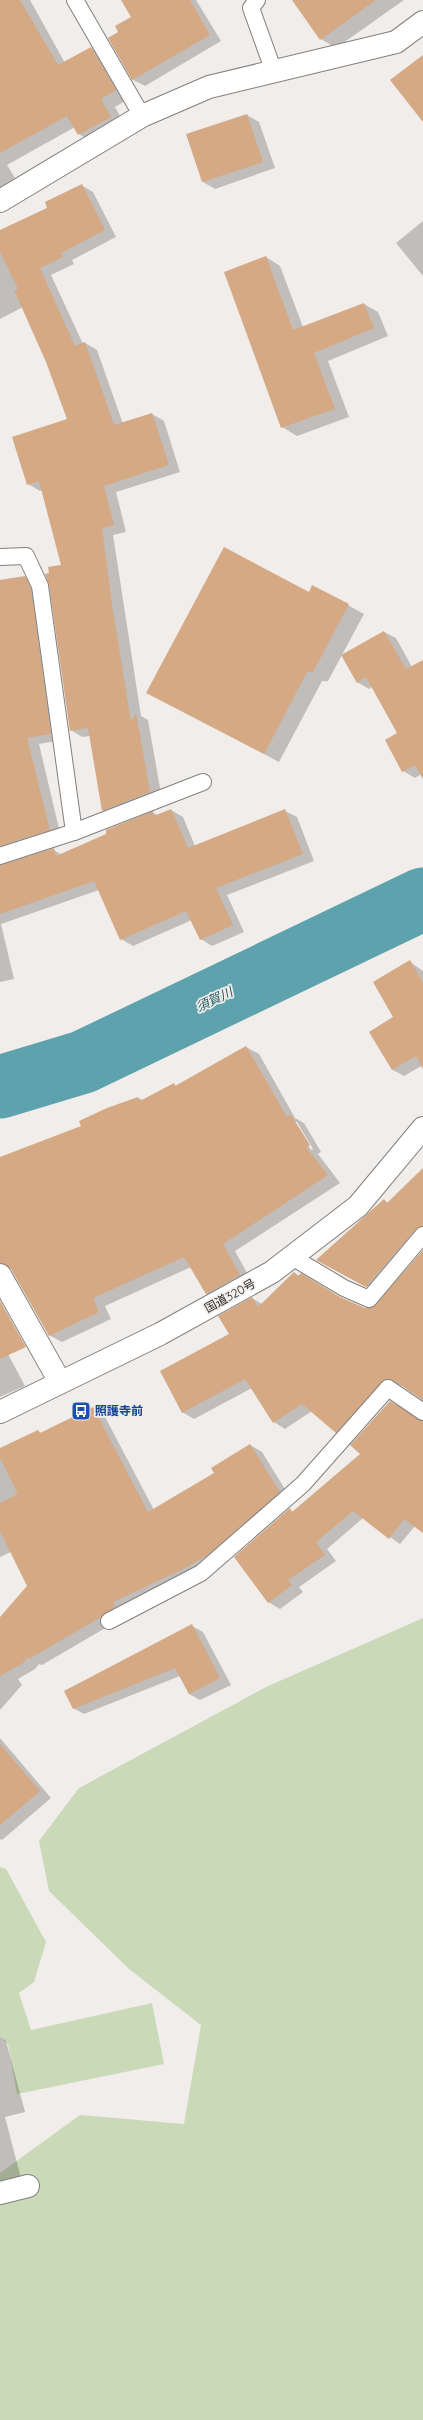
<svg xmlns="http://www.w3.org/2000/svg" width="423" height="2420" font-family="Quicksand,'Noto Sans JP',sans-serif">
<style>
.green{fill:#cadab9}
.shadow{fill:#0003;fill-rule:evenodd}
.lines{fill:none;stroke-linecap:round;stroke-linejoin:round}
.river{stroke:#5da2ad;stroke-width:63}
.building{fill:#d4a984}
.lane-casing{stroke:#827f7c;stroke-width:18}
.street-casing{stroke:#827f7c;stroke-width:24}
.secondary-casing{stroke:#827f7c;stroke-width:24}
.lane{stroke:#fff;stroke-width:16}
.street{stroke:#fff;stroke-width:22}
.secondary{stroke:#fff;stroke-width:22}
.labels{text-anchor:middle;stroke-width:3.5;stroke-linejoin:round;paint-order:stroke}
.street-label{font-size:12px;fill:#2a2827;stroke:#f0edea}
.transit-label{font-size:12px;font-weight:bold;fill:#164399;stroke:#f0edea;text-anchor:start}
.water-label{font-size:13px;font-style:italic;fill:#245e67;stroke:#f0edea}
</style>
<rect width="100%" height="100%" fill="#f0edea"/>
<!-- green -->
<g class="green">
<polygon points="423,1618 423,2420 0,2420 0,2173 80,2115 184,2124 201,2025 129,1969 49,1891 39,1841 79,1788 266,1687"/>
<polygon points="0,1867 6,1869 46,1942 34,1982 19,1993 31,2030 152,2003 164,2064 17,2094 8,2044 0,2037"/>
</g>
<!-- shadow -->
<g class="shadow">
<polygon points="0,0 30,0 65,63 91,48 105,56 130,98 115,107 125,125 93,143 79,134 75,127 7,165 15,178 0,187"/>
<polygon points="122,0 196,0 221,41 145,86 133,80 109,38 119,33 132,17"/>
<polygon points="293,0 404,0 336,48 321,39"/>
<polygon points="247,115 259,122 275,168 215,189 203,182 187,135"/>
<polygon points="81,185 93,192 116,237 72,260 74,264 51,275 83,344 85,343 97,350 123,424 152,414 164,421 180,472 116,492 126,532 113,535 141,716 148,720 162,799 115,817 103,810 90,736 82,737 71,730 50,574 62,566 43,490 40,491 28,484 68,420 47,361 23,307 0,319 0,231 49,209"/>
<polygon points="423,221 423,276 396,243"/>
<polygon points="266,257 280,266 303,327 364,304 378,312 388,336 328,361 349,417 297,436 282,427"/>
<polygon points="25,577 37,584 62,740 39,744 61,837 2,861 4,866 54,850 62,855 153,813 158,815 171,810 183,817 195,846 285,811 297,817 314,861 227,895 244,932 212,946 201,939 192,920 133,946 121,939 99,890 1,924 14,979 0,982 0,581"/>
<polygon points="313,586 364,614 328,681 322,681 279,762 148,693 309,593"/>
<polygon points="384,632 396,638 412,667 423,661 423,773 415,778 403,771 399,734 372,687 369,689 357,682"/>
<polygon points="410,962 423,971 423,1065 404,1076 393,1070 395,1018"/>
<path d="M 246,1047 L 259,1054 L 295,1118 L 304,1123 L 321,1152 L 318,1154 L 340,1183 L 235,1251 L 252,1282 L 219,1301 L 206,1294 L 191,1267 L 105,1306 L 111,1319 L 62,1342 L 49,1335 L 0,1235 L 0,1158 L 82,1127 L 138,1098 L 143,1100 L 174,1084 L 176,1086 ZM 295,1122 L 297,1122 L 313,1149 L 311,1150 Z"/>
<polygon points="423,1169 423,1240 378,1293 328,1266 384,1200 388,1203"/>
<polygon points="423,1251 423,1401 403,1386 397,1385 348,1438 336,1432 312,1411 285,1429 274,1422 252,1388 194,1419 182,1412 252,1298 262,1304 294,1273 341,1298 365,1309 372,1309"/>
<polygon points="0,1339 25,1386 0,1397"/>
<polygon points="93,1408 104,1415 154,1510 216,1473 250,1445 262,1452 291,1499 220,1561 42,1665 39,1664 35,1669 18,1679 22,1685 0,1710 0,1619 28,1586 11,1552 0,1557 0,1449 38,1431 44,1435"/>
<polygon points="423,1422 423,1532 415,1526 400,1544 363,1518 327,1549 336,1561 299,1587 303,1592 280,1609 268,1602 290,1510 293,1512"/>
<polygon points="192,1626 203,1632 231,1685 200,1700 189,1694 180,1676 84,1714 73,1708"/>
<polygon points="0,1738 51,1798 2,1840 0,1839"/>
<polygon points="0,2037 6,2041 25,2112 5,2117 22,2182 0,2188"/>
</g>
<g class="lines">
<!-- river -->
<polyline class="river" points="0,1087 83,1062 423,899"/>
</g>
<!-- building -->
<g class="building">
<polygon points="0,0 20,0 58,65 91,47 116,90 101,99 111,117 78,135 67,116 0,153"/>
<polygon points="121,0 190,0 210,35 132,80 108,38 118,32 115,26 131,17"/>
<polygon points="292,0 376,0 320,40"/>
<polygon points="423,55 423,122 390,80"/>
<polygon points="247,114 263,162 202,182 186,134"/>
<polygon points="82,184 105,230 61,253 63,257 40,268 75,346 85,342 114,425 152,413 169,465 104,486 114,525 102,528 112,605 131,722 136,713 150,792 102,811 88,728 70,731 49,585 45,574 49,573 48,567 61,565 39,481 27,485 12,437 67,419 46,362 14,290 18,289 0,252 0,230 47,208 45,202"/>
<polygon points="266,256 293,330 364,303 374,328 314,353 335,409 281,428 224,272"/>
<polygon points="224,547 309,592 312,585 349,604 313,672 307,672 264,754 146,693"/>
<polygon points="25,576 31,589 51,734 27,738 50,830 0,846 0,580"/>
<polygon points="384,631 406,669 423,660 423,779 415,765 402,772 385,740 397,733 366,677 357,683 341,655"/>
<polygon points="171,809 188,848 285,809 303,854 216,888 233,925 200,940 186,911 120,940 94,881 0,914 0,865 54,848 56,856 106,834 106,830 153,811 154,816"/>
<polygon points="410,960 423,983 423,1069 416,1056 392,1070 369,1032 393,1017 373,982"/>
<polygon points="246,1046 287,1117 291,1115 310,1145 306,1147 328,1175 223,1244 240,1275 206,1294 184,1257 93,1298 99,1312 49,1336 11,1269 0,1263 0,1157 81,1126 79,1121 107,1108 138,1097 140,1101 174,1083 175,1086"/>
<polygon points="423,1168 423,1226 416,1229 366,1287 316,1260 384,1199 387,1203"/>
<polygon points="423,1250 423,1400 393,1380 385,1379 336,1433 302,1404 273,1423 245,1379 182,1413 160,1371 229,1334 218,1316 252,1297 258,1307 294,1272 298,1276 301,1273 340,1297 365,1308 372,1308"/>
<polygon points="0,1301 26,1347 0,1359"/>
<polygon points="390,1401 423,1421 423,1533 404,1519 389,1539 353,1511 316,1542 325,1555 288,1580 292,1585 268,1603 234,1557 290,1508 292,1512 360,1454 350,1445"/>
<polygon points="93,1407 148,1512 214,1473 211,1468 250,1444 280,1492 208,1555 181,1570 113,1602 115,1607 101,1617 29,1659 28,1657 23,1663 0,1676 0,1617 27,1586 0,1531 0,1503 18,1494 0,1458 0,1448 38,1430 40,1433"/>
<polygon points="192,1624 220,1678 189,1694 175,1668 73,1709 64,1691"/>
<polygon points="0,1744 40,1791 0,1825"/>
</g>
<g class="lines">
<defs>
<g id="lane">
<polyline points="75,0 142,116"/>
<polyline points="257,0 251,8 274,72"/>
<polyline points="0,557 26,556 40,586 74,832"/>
<polyline points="0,856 74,832 203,782"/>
<polyline points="292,1257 344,1288 369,1299 423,1235"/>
<polyline points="109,1621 201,1573 303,1484 388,1388 423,1412"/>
</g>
<g id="street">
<polyline points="0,201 142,116 209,87 396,42 423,22"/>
<polyline points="0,1275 60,1382"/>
<polyline points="0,2193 28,2186"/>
</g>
<polyline id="secondary" points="0,1412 160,1334 272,1272 358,1206 423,1128"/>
</defs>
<!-- lane casing -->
<use href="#lane" class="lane-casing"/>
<!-- street casing -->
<use href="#street" class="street-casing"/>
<!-- secondary casing -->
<use href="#secondary" class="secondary-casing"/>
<!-- lane -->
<use href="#lane" class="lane"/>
<!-- street -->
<use href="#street" class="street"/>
<!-- secondary -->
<use href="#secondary" class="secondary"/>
</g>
<!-- icons -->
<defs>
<symbol id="bus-square" viewBox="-11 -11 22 22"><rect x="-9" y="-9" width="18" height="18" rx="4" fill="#1a4fb4" stroke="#f0edea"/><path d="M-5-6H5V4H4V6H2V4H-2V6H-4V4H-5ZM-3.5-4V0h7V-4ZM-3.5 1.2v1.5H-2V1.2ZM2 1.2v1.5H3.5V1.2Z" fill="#fff"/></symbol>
</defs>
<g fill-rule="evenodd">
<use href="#bus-square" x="70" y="1400" width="22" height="22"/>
</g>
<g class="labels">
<!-- street labels -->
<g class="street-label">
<text transform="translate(230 1296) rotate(-29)" y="4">国道320号</text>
</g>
<!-- transit labels -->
<g class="transit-label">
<text x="95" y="1415">照護寺前</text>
</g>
<!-- water labels -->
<g class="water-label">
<text transform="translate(214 999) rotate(-26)" y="5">須賀川</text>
</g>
</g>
</svg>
